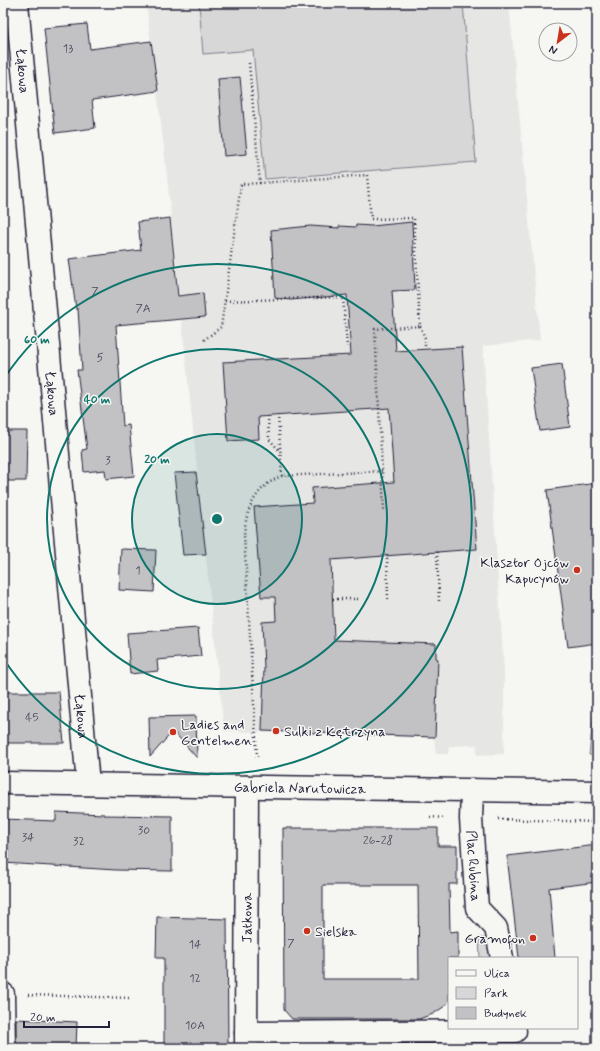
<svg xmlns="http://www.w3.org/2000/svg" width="600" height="1051" font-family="Mynerve,sans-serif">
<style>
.built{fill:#e6e6e4}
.green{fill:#d7d7d7;stroke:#7c7c89}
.building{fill:#c2c2c4;stroke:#22223b;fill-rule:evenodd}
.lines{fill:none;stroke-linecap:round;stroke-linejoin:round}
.street-casing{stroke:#22223b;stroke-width:25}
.secondary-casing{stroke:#22223b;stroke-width:25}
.path{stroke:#22223b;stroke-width:2.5;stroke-dasharray:1 3;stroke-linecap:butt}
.street{stroke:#f6f6f2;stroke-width:22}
.secondary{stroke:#f6f6f2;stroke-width:22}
.ring{fill:none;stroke:#0f766e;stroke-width:2}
.poi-dot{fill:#c8321e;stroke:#f6f6f2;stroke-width:1.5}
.labels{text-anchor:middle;stroke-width:3;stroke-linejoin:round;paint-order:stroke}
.number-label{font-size:12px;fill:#4a4a5d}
.street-label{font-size:14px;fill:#22223b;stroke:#f6f6f2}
.poi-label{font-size:14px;fill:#22223b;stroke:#f6f6f2;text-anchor:start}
.centre{fill:#0f766e;stroke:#f6f6f2;stroke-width:2}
.ring-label{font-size:12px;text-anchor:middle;font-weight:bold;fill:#0f766e;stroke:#f6f6f2;stroke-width:3;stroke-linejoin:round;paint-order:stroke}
</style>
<rect width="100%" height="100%" fill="#f6f6f2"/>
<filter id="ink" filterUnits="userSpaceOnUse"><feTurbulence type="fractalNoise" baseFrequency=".025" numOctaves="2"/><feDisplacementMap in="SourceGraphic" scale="8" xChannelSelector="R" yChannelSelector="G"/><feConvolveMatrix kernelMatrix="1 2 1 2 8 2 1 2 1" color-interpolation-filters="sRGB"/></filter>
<g filter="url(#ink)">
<!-- built -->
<polygon class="built" points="146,3 509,3 540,340 483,346 504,671 504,754 477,755 477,745 449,746 448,754 436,754 434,738 224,731 164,148"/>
<!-- green -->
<g class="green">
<polygon points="199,3 463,3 476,162 265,179 253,50 203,54"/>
<polygon points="597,683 597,755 589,755"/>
<polygon points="479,938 485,938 491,958 480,958"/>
</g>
<!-- building -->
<g class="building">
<polygon points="87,24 90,49 151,41 158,91 92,100 95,128 55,133 44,28"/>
<polygon points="240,77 247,154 224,156 218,79"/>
<polygon points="170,218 178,296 203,293 205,317 116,325 123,426 129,425 134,476 106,479 105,470 84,472 82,450 87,449 77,370 82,370 78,309 76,309 69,259 141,250 138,222"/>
<polygon points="412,222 415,290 392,291 396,351 462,347 477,549 331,560 334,640 436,644 436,658 438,659 435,737 262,731 264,668 262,622 276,621 275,597 261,597 254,507 313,503 312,488 394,482 389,408 258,417 259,439 228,441 223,362 351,355 347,295 291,300 275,298 271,230 310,226 339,228 339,226 356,227 356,225 372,226"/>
<polygon points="562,364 570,427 540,431 531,368"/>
<polygon points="3,431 27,431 26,481 3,481"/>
<polygon points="196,472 206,554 183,555 174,473"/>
<polygon points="597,483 597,643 568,647 547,490"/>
<polygon points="121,549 156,550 154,592 119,590"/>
<polygon points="198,628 201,656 157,660 158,671 130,674 127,633"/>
<polygon points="3,692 59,692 64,743 3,743"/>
<polygon points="196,716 197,758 173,731 150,757 149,717"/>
<polygon points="56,812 104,814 104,815 172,816 172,871 116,870 3,863 3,819 56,821"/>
<path d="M 283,828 L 438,828 L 438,846 L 457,846 L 457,884 L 449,884 L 450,932 L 458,931 L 458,958 L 449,958 L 449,1001 L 445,1006 L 433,1014 L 419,1019 L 292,1019 L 284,1010 ZM 323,885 L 418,885 L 419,979 L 323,979 Z"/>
<polygon points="597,845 597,882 549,888 555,958 519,958 507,856"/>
<polygon points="157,917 227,919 228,1048 164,1048 164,958 156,958"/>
<polygon points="16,1019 77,1022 76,1048 16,1048"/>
</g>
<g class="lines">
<defs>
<g id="street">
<path id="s1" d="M 17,3 L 88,784"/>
<path id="s2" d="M 472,790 L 471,819 L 477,908 L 496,928 L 502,958"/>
<polyline points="3,994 4,1048"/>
<polyline points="246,1033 515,1031"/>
<path id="s3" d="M 246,1048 L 247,787"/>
</g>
<g id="secondary">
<path id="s4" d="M 3,783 L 597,792"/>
</g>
</defs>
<!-- street casing -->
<use href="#street" class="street-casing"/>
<!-- secondary casing -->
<use href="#secondary" class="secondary-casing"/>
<!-- path -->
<g class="path">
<polyline points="249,63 260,183 367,175 371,219 414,218 420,326 375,329 384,510"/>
<polyline points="225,301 343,297 347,347"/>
<polyline points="420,326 425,338 425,349"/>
<polyline points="204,340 221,327 241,184 260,183"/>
<polyline points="278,415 282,476 383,471"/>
<polyline points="268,416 269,439 280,451"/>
<polyline points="437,552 439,601"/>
<polyline points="387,554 388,600"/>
<polyline points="333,599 360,599"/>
<path d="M 257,757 L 244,535 C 246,509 256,486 282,476"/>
<polyline points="430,817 445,818"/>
<polyline points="498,819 597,822"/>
<polyline points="28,995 130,998"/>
</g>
<!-- street -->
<use href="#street" class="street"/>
<!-- secondary -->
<use href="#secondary" class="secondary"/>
</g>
</g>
<!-- distance rings -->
<circle cx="217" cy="519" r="85" fill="#0f766e" fill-opacity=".12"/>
<g class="ring">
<circle cx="217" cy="519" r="85"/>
<circle cx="217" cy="519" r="170"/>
<path d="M3 380A255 255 0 1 1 3 658"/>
</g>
<!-- markers -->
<g class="poi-dot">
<circle cx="577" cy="570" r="4"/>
<circle cx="276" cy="731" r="4"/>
<circle cx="173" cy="732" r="4"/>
<circle cx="307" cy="931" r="4"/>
<circle cx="533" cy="938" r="4"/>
</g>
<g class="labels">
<!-- number labels -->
<g class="number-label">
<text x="68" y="52">13</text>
<text x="95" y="295">7</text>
<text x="143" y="312">7A</text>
<text x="100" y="361">5</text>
<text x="108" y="464">3</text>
<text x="138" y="574">1</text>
<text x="32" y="721">45</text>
<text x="144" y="834">30</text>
<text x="28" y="841">34</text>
<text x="378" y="844">26-28</text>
<text x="79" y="845">32</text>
<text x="291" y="947">7</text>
<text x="195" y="948">14</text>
<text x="195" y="982">12</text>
<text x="195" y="1029">10A</text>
</g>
<!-- street labels -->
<g class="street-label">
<text dy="5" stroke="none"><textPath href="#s1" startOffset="68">Łąkowa</textPath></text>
<text dy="5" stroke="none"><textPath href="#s1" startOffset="392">Łąkowa</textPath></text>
<text dy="5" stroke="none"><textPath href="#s1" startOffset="716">Łąkowa</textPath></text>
<text dy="5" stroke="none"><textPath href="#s4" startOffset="297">Gabriela Narutowicza</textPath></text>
<text dy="5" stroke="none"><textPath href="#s2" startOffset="76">Plac Rubina</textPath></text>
<text dy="5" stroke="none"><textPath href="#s3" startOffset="130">Jatkowa</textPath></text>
</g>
<!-- poi labels -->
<g class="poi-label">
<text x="569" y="567" text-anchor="end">Klasztor Ojców<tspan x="569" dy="16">Kapucynów</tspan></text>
<text x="181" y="729">Ladies and<tspan x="181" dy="16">Gentelmen</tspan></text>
<text x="284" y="736">Sulki z Kętrzyna</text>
<text x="315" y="936">Sielska</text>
<text x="525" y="943" text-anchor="end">Gramofon</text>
</g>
</g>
<circle cx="217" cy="519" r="6" class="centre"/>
<g class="ring-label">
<text x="37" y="343">60 m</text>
<text x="97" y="403">40 m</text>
<text x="157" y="463">20 m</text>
</g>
<!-- margin -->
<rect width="600" height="1051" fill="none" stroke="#f6f6f2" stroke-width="16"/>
<rect x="8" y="8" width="584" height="1035" fill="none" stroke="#22223b" stroke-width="1.5" filter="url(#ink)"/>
<!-- legend -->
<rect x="448" y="957" width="130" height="72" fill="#f6f6f2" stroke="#a1a1a9"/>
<rect x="456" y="970" width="20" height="6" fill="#f6f6f2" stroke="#a1a1a9"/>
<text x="484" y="977" font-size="12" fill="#22223b">Ulica</text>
<rect x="456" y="987" width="20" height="12" fill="#d7d7d7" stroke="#a1a1a9"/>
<text x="484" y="997" font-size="12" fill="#22223b">Park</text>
<rect x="456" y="1007" width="20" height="12" fill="#c2c2c4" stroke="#a1a1a9"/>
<text x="484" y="1017" font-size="12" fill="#22223b">Budynek</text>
<!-- north arrow -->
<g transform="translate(558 42) rotate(211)"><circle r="19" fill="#f6f6f2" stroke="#a1a1a9"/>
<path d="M0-3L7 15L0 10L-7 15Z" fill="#c8321e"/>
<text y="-6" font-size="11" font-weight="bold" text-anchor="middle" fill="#22223b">N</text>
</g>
<!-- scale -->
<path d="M24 1021v6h85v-6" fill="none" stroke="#22223b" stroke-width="2"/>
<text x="30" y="1021" font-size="12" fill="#22223b" stroke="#f6f6f2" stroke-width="3" paint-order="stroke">20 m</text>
</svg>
